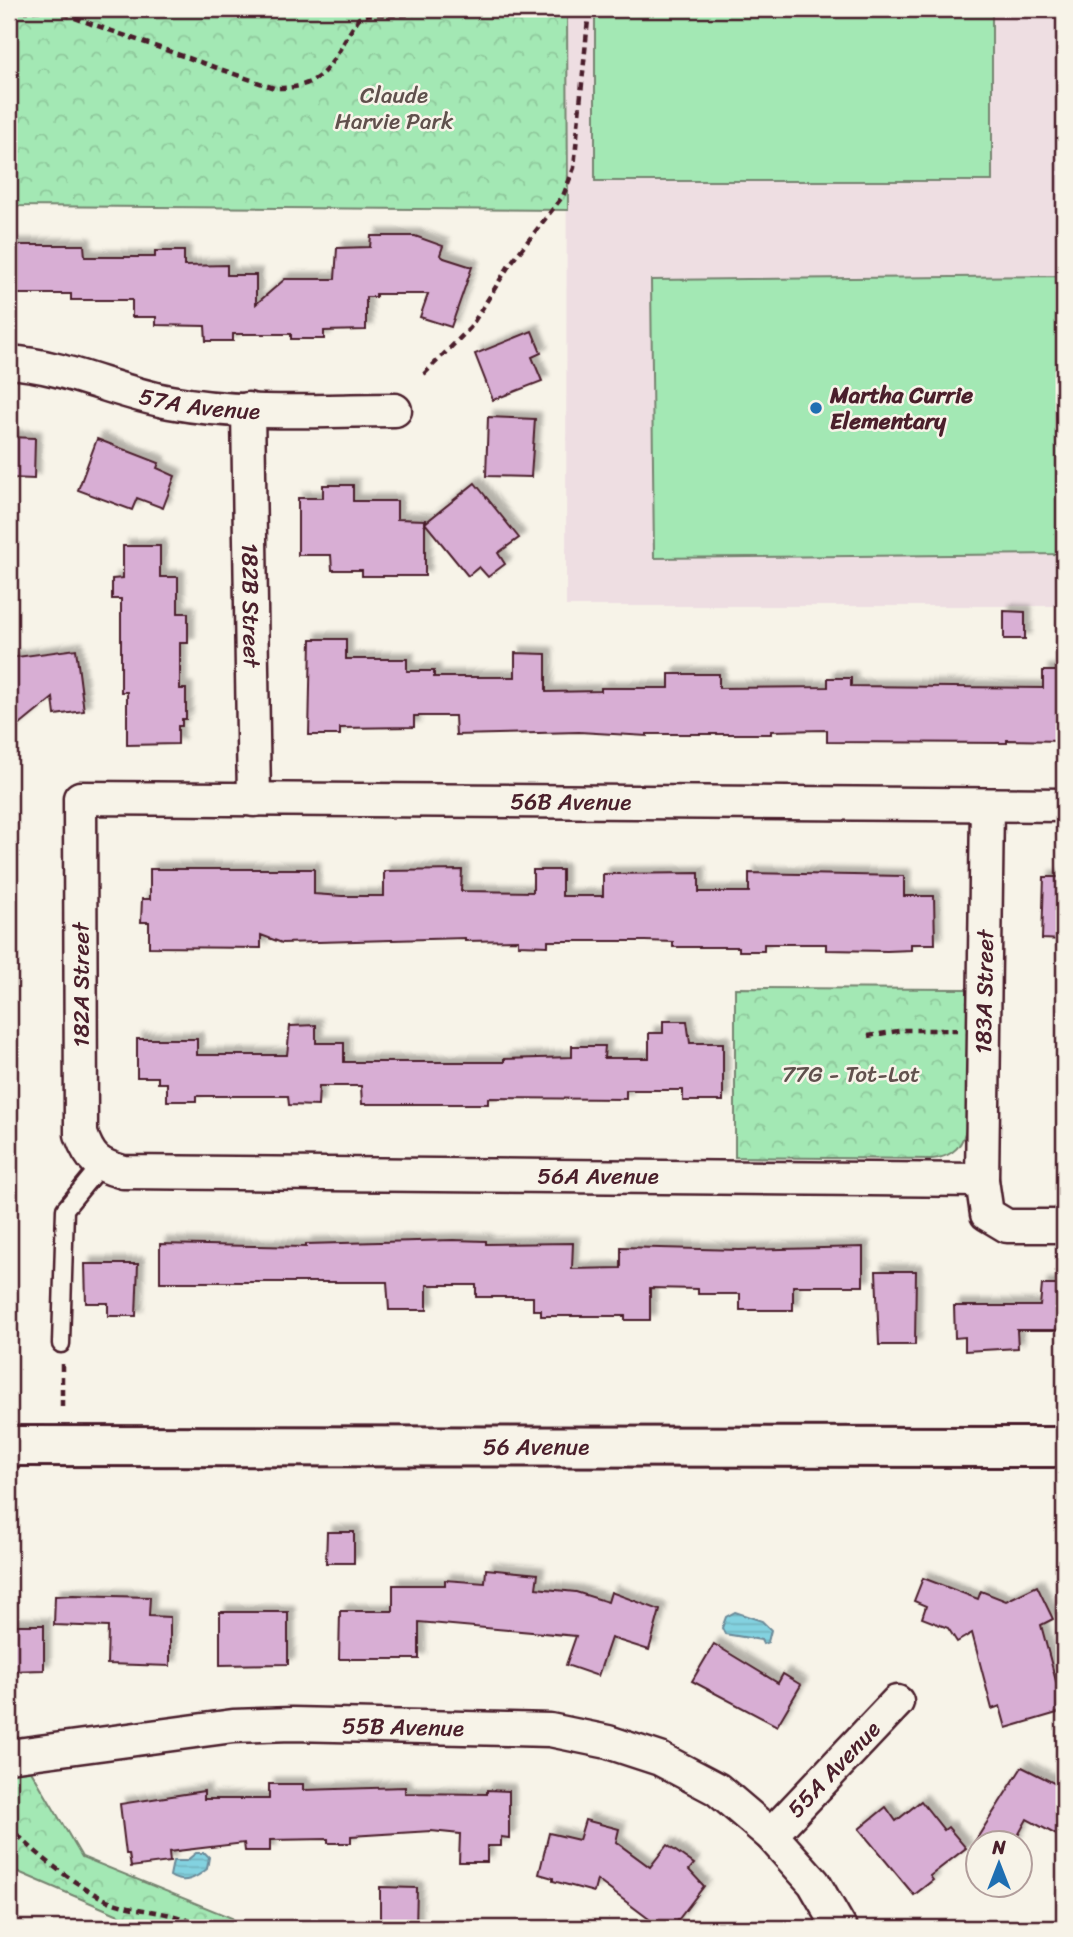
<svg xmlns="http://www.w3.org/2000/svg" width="1073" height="1937" font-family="Sriracha,sans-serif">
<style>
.built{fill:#eedee2}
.grass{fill:#a3e8b4;stroke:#768470;stroke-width:2}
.park{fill:url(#park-crowns);stroke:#768470;stroke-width:2}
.water{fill:url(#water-rules);stroke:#6c8a98;stroke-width:2}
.building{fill:#d8aed4;stroke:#4a1f2b;stroke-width:2;filter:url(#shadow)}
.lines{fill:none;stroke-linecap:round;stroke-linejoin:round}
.lane-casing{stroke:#4a1f2b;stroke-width:21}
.street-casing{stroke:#4a1f2b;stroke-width:37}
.highway-casing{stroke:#4a1f2b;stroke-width:44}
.path{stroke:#4a1f2b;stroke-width:4.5;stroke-dasharray:7 5;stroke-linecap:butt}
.lane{stroke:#f7f3e8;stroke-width:16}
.street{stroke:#f7f3e8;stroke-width:32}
.highway{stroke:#f7f3e8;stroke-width:38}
.poi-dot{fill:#1f6fb2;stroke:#f7f3e8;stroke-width:2.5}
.labels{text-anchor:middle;stroke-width:5;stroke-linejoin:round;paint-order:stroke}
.park-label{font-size:23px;fill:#60514d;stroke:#f7f3e8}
.poi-label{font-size:23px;font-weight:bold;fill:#4a1f2b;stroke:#f7f3e8;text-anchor:start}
.street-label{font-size:23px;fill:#4a1f2b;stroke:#f7f3e8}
</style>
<defs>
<pattern id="park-crowns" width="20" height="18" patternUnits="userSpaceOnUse" patternTransform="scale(1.75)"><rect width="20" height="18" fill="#a3e8b4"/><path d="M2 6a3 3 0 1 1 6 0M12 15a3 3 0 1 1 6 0" fill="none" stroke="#8ec79b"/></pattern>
<pattern id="water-rules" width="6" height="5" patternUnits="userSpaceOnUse" patternTransform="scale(1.75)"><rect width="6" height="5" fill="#83d2e0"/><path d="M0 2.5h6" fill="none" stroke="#73b4c0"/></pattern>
<filter id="shadow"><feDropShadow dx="6" dy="-6" stdDeviation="2" flood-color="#0004"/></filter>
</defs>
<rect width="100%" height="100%" fill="#f7f3e8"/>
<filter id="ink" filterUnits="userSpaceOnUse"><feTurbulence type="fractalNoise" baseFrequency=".0143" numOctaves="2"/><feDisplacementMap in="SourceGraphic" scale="14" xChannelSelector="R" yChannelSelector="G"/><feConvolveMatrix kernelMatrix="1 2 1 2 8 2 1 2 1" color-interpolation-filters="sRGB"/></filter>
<g filter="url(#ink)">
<!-- built -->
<polygon class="built" points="567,9 1064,9 1064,606 566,606"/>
<!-- grass -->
<g class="grass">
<rect x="595" y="9" width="397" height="172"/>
<polygon points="1064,276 1064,554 654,558 651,280"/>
</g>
<!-- park -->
<g class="park">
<polygon points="9,9 567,9 568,210 9,206"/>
<path d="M 735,988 L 968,989 L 967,1122 C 965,1143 955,1157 932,1159 L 735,1157 Z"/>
<polygon points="29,1767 82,1857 232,1918 240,1928 149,1928 9,1868 9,1770"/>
</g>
<!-- water -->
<g class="water">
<polygon points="735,1612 762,1621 771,1630 768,1642 763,1644 761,1640 725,1634 722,1628 726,1617"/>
<path d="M 196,1853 L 205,1853 L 209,1857 L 207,1869 C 196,1878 184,1885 170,1876 L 173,1861 L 186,1861 Z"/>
</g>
<!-- building -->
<g class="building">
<polygon points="371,236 415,236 443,246 440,255 444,258 472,267 451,327 420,317 428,294 376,294 376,297 366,297 366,330 324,331 324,339 291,339 291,334 233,334 233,341 206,341 205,326 156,325 156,317 132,317 132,300 71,300 71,294 9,294 9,245 84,245 85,257 155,257 155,251 184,251 184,266 227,265 227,275 256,275 256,304 285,279 335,279 337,248 370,247"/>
<polygon points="532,331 541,353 532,357 542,381 493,400 475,354"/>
<polygon points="488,417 535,419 531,477 486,476"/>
<polygon points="9,437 35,438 34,479 9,478"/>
<polygon points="97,439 159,463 157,468 175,476 163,508 137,498 132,510 78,490"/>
<polygon points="475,483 519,538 498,553 505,564 488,577 479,567 468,576 425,523 425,576 362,576 362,570 332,570 331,555 298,555 298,498 323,498 323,485 353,485 353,501 397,501 397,519 426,520 425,523"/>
<polygon points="123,546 160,546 160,577 178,577 178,613 188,613 188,643 180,643 180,689 186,689 186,719 182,719 182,726 178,726 178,744 127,745 127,692 121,692 121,599 112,599 112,579 123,578"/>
<polygon points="1004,611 1025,612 1025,639 1004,639"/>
<polygon points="311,639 346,639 346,659 407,659 407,671 434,671 434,677 515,677 515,653 546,654 546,692 601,691 601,688 669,688 669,674 719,674 719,688 828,687 828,678 851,678 851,686 1043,688 1043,671 1064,671 1064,729 1062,741 1007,740 1007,743 827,742 827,730 771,731 771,734 647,734 647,736 579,732 456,735 455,716 414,716 414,727 340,728 340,735 309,735"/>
<polygon points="76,649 84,711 55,715 53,698 9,734 9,658"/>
<polygon points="150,869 314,869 314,894 342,896 384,896 384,871 462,870 461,891 533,892 533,870 562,870 562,896 603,896 603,874 699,873 699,892 749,892 749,873 904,876 904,896 934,896 935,944 911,944 911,950 887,951 826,950 826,944 764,944 764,951 739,951 739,947 673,947 673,942 645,941 548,941 548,946 518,945 518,940 465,941 465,938 282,943 261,935 261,948 149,947 149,922 141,922 142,899 150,899"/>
<polygon points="1044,877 1064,877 1064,940 1042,939"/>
<polygon points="663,1021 687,1021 690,1043 723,1043 723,1101 683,1101 683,1090 626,1090 626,1099 488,1098 488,1104 362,1104 361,1086 319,1086 318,1106 289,1105 288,1096 196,1096 196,1101 167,1101 167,1083 158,1083 158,1077 137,1077 137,1039 197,1039 197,1055 287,1055 290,1026 316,1025 316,1043 344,1043 344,1062 504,1062 504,1059 572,1057 572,1046 605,1046 604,1058 649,1058 649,1033 663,1033"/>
<polygon points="453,1240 486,1241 486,1244 573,1243 572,1269 621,1268 621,1247 739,1250 863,1247 863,1286 793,1286 793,1310 740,1310 740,1294 698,1294 698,1289 650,1288 650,1320 625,1320 625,1316 541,1316 541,1310 533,1310 533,1297 476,1297 476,1285 427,1285 427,1310 389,1310 387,1282 160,1282 160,1244 306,1247 306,1244"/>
<polygon points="85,1264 138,1264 136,1316 108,1316 108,1303 86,1303"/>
<polygon points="876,1271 916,1271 915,1345 879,1345"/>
<polygon points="1042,1285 1064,1285 1064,1330 1017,1330 1018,1348 965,1351 965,1337 955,1338 954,1306 1040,1306"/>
<polygon points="327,1532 354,1532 354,1563 326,1563"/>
<polygon points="486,1569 538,1574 536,1588 576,1592 608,1602 611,1592 660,1610 649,1650 611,1638 598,1676 566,1665 576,1636 419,1622 419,1659 339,1659 340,1611 393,1611 393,1585 445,1585 445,1580 485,1583"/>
<polygon points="923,1578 978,1599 981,1591 1006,1601 1037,1586 1053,1619 1041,1625 1064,1711 1006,1728 1000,1706 992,1709 972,1633 957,1642 948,1628 922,1618 926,1606 914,1601"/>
<polygon points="73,1595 150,1597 149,1616 170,1617 170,1666 107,1664 108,1627 54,1625 55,1596"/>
<polygon points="220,1612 288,1612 288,1664 220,1665"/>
<polygon points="9,1625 44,1625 44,1670 9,1671"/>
<polygon points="714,1644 778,1683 783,1674 801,1685 777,1726 692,1681"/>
<polygon points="1022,1767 1064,1788 1064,1839 1027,1819 1014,1843 974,1843"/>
<polygon points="269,1784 303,1784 303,1790 405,1787 405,1793 487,1794 487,1790 509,1791 509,1838 501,1837 501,1846 487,1846 487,1862 459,1862 460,1834 431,1831 351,1836 351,1843 328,1843 328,1839 270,1840 270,1851 245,1851 244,1843 169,1852 170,1862 131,1867 129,1854 126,1854 120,1804 204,1791 204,1799 269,1799"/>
<polygon points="921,1801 944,1830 948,1827 966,1848 930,1876 933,1880 914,1895 859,1829 886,1807 896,1821"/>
<polygon points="585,1820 619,1829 616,1842 650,1867 667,1845 694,1864 689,1870 704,1886 672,1928 661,1928 597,1880 594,1892 553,1881 553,1878 539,1874 549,1833 579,1840"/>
<polygon points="380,1887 417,1888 416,1928 380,1928"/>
</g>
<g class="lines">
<defs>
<polyline id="lane" points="61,1344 65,1209 100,1166"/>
<g id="street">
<path id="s1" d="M 9,362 C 66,366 115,392 170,402 C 243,416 321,410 395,410"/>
<path id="s2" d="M 248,409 L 254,800"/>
<polyline points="987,805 982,1180 987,1214 1007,1226 1064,1226"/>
<path id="s3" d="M 982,1180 L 123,1172 C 97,1165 90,1159 81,1134 L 80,798 L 1064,805"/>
<path id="s4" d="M 9,1756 L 233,1726 L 292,1724 L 550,1730 L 608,1742 L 660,1759 L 717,1789 L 771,1835 L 814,1883 L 840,1928"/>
<path id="s5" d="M 771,1835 L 897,1702"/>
</g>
<g id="highway">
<path id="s6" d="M 9,1446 L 1064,1447"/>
</g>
</defs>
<!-- lane casing -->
<use href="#lane" class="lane-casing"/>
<!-- street casing -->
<use href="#street" class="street-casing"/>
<!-- highway casing -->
<use href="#highway" class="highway-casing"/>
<!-- path -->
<g class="path">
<path d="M 52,10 L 274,88 C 329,90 332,57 359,18 C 380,9 403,22 423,9"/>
<polyline points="9,12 53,10"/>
<polyline points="424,374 470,328 510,264 563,196 574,168 589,9"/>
<polyline points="868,1036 904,1030 957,1030"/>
<polyline points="62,1364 62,1412"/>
<path d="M 9,1826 C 33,1852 80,1890 114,1903 C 143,1913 175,1910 202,1928"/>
</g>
<!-- lane -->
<use href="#lane" class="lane"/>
<!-- street -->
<use href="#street" class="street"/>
<!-- highway -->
<use href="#highway" class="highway"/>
</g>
</g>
<!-- markers -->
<circle class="poi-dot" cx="816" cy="408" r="7"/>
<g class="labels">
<!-- park labels -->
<g class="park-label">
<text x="394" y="103">Claude<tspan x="394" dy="26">Harvie Park</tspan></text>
<text x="851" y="1082">77G - Tot-Lot</text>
</g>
<!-- poi labels -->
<g class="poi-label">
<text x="830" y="403">Martha Currie<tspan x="830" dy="26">Elementary</tspan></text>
</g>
<!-- street labels -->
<g class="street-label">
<text dy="8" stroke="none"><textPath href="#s1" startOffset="196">57A Avenue</textPath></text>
<text dy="8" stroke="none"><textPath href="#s2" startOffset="196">182B Street</textPath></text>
<text dy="8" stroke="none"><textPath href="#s3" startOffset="1746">56B Avenue</textPath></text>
<text transform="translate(81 985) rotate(-90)" y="8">182A Street</text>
<text transform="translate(984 992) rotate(-89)" y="8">183A Street</text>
<text x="598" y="1184">56A Avenue</text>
<text dy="8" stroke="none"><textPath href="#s6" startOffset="527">56 Avenue</textPath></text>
<text dy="8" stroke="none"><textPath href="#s4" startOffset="396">55B Avenue</textPath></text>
<text dy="8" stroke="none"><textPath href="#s5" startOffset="91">55A Avenue</textPath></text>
</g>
</g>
<!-- margin -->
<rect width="1073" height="1937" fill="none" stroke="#f7f3e8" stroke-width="35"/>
<rect x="18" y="18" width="1038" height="1902" fill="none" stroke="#4a1f2b" stroke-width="2.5" filter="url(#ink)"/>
<!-- north arrow -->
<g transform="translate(999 1864)"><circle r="33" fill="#f7f3e8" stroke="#b29e9c" stroke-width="2"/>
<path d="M0-5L12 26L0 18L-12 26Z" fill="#1f6fb2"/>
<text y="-10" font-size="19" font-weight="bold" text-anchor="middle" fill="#4a1f2b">N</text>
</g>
</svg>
